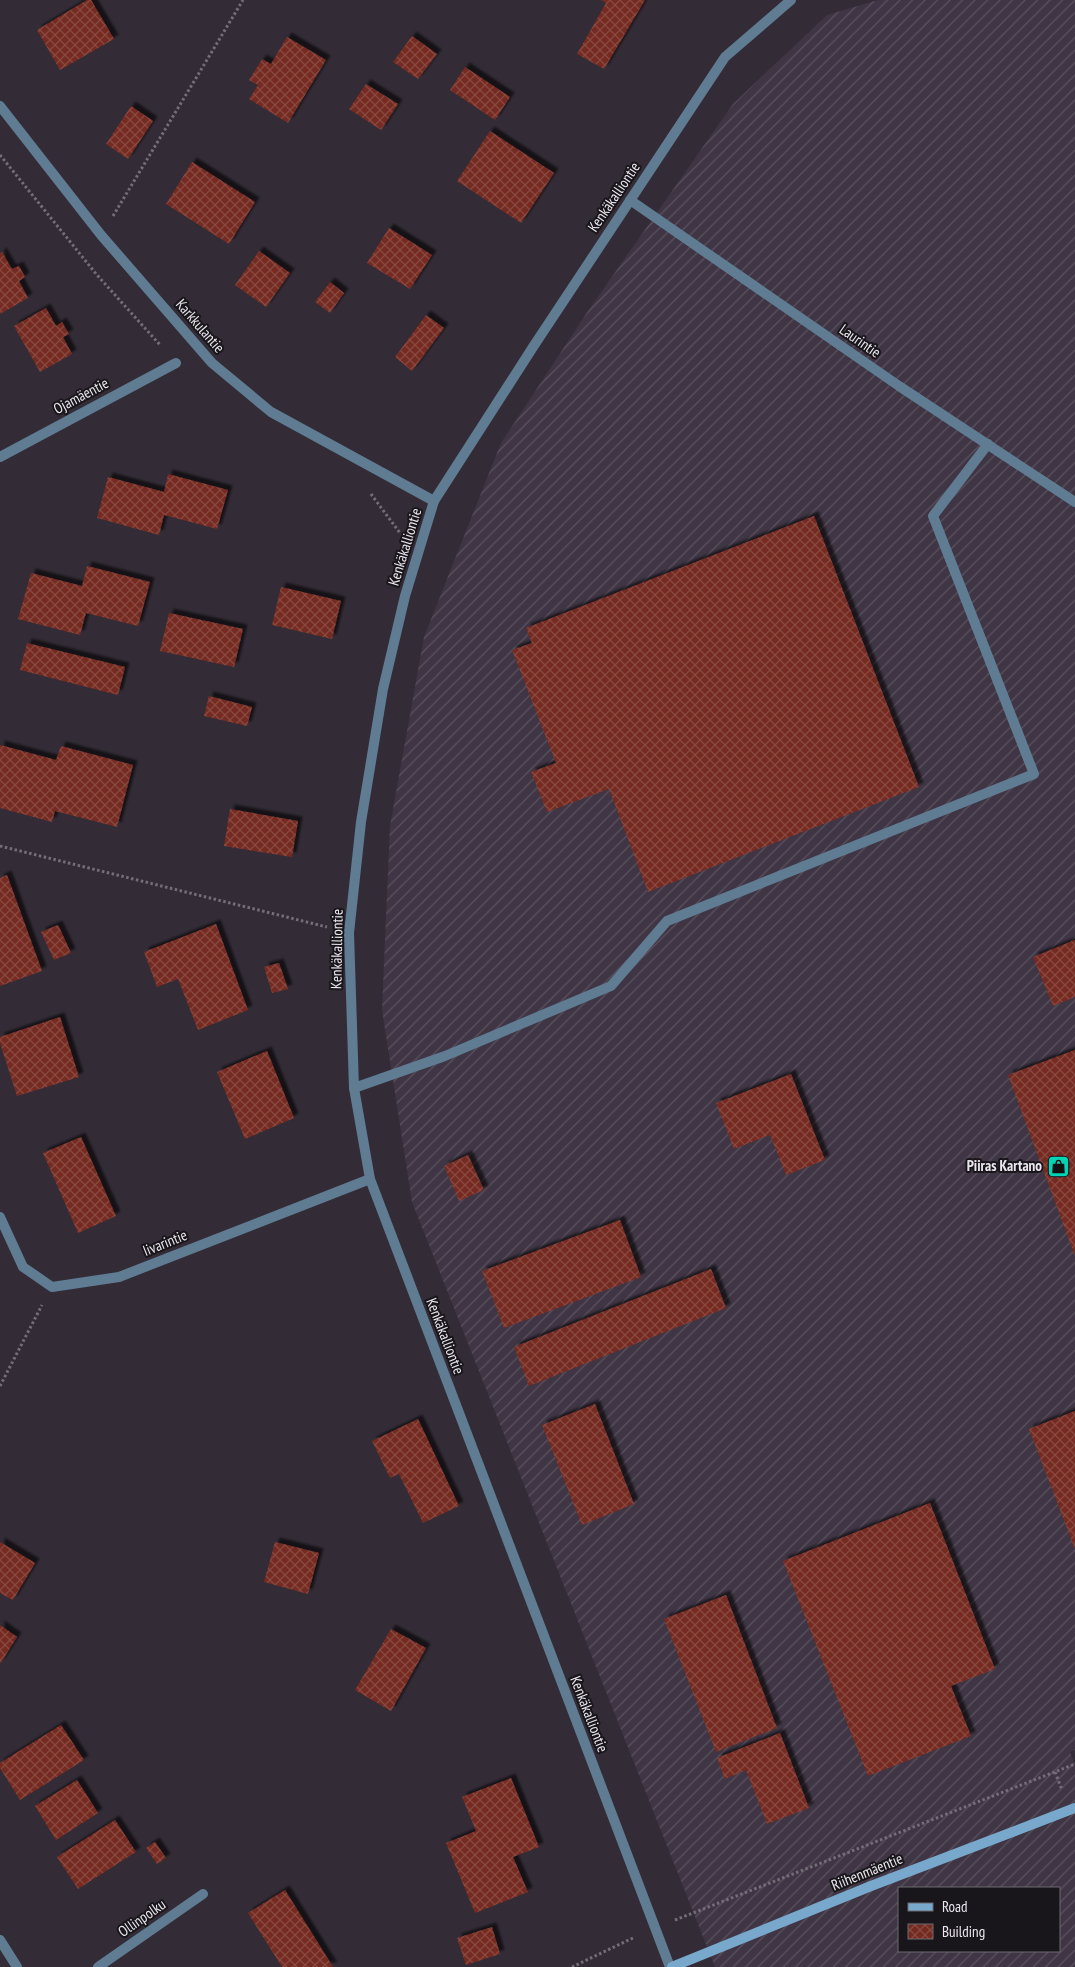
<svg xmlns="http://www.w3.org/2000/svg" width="1075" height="1967" font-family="'PT Sans Narrow',sans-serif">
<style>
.industrial{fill:url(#industrial-furrows);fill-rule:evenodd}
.building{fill:url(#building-cross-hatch);filter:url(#shadow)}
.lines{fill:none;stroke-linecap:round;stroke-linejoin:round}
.path{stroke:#746e78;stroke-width:3;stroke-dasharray:2.5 2.5;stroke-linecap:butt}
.lane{stroke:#5f7c93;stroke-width:10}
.street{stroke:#5f7c93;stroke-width:10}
.secondary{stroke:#78a8cb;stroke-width:10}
.labels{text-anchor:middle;stroke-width:4;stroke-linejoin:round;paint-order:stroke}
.street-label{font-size:15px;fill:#ebe7ee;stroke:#19161b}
.poi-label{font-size:15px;font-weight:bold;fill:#ebe7ee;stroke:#19161b;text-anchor:end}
</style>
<defs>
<pattern id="industrial-furrows" width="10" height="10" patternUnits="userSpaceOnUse" patternTransform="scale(1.25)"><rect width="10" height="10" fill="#3f3544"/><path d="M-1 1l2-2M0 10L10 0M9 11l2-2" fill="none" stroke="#5b525f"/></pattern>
<pattern id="building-cross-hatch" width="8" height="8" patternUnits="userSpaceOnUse" patternTransform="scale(1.25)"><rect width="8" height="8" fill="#752a20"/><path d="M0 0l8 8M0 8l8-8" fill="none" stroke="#894941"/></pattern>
<filter id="shadow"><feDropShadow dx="4.5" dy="-4.5" stdDeviation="1" flood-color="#0009"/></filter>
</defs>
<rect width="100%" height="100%" fill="#332c37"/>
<!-- industrial -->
<path class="industrial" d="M 878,0 L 1075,0 L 1075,1750 L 1070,1752 L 1075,1765 L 1075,1967 L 715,1967 L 412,1202 L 382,1010 L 390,826 L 424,637 L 501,443 L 588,311 L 733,104 L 827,15 ZM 899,1888 L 1059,1888 L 1059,1951 L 899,1951 Z"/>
<!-- building -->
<g class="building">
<polygon points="87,0 91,0 114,39 60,70 37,30"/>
<polygon points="601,0 645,0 604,69 577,54 606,3"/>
<polygon points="412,36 437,54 418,79 393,62"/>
<polygon points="287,37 326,60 288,123 249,99 258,85 249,80 262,59 271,64"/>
<polygon points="465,67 510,97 495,120 450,90"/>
<polygon points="366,84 398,104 381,130 349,109"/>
<polygon points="131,106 153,121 128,159 106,144"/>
<polygon points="490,131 554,173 521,223 457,181"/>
<polygon points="192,162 255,202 229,244 166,204"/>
<polygon points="389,228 432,255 410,289 367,263"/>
<polygon points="259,251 290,273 266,307 235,285"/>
<polygon points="2,252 12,269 19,266 25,277 19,281 28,298 0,314 0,253"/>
<polygon points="330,282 344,293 330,313 315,302"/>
<polygon points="46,308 56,326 62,322 69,334 63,337 72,354 40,372 14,326"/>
<polygon points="426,315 444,328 412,371 395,357"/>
<polygon points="168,474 228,490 217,529 164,515 159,535 97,518 108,477 164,492"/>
<polygon points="814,516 919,787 648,892 609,789 547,812 531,772 556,763 512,650 532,643 526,628"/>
<polygon points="87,566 150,582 138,626 86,613 80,635 18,619 31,573 82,586"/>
<polygon points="281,587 341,601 332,639 272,625"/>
<polygon points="169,613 243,629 234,667 160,651"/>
<polygon points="27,643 125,667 118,695 20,670"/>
<polygon points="209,696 252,707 247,726 204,716"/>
<polygon points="0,745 56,760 61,746 133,765 117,827 55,811 52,822 0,808"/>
<polygon points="230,809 298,821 292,857 224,846"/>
<polygon points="7,875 42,971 0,986 0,878"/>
<polygon points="216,924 248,1010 198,1030 178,979 157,987 144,952"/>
<polygon points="58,925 71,953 54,960 41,932"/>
<polygon points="1075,940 1075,997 1053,1006 1033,957"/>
<polygon points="279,963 288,989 272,993 264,967"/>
<polygon points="60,1017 79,1077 17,1096 0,1043 0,1037"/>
<polygon points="1075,1050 1075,1256 1008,1075"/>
<polygon points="267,1051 294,1118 245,1139 217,1072"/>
<polygon points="791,1074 825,1160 786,1175 770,1135 734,1149 716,1103"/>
<polygon points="81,1137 116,1216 78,1233 43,1153"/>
<polygon points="468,1155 484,1190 459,1201 444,1166"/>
<polygon points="620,1220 641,1277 504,1328 482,1271"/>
<polygon points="711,1269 726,1308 529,1386 514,1347"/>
<polygon points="595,1404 634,1504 582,1525 542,1425"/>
<polygon points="1075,1411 1075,1549 1029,1429"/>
<polygon points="418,1419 459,1506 423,1523 399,1474 390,1478 372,1441"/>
<polygon points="930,1503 995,1669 951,1686 971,1736 868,1776 783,1561"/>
<polygon points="0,1542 35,1563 13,1600 0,1593"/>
<polygon points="275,1542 319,1553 308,1594 264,1582"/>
<polygon points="726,1595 777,1728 716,1752 664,1619"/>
<polygon points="0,1625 17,1637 0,1664"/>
<polygon points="391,1629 426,1648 391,1711 355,1690"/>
<polygon points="61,1725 84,1760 20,1800 0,1768 0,1763"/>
<polygon points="780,1733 809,1808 767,1824 746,1770 725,1779 717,1758"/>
<polygon points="511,1778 539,1847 513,1857 528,1892 475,1913 446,1843 476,1831 462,1797"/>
<polygon points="77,1780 98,1813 56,1840 35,1806"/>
<polygon points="115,1820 136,1852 78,1889 57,1857"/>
<polygon points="155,1842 166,1858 157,1864 146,1848"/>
<polygon points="285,1890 333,1967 282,1967 248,1913"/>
<polygon points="492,1927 500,1954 466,1965 457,1938"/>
</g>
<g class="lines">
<!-- path -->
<g class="path">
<polyline points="0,155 97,275 161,346"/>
<polyline points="113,216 243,0"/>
<polyline points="371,494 400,533"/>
<polyline points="0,846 327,927"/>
<polyline points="0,1386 42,1305"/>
<polyline points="1055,1772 1062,1790"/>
<polyline points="675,1920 1075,1764"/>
<polyline points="572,1967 635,1937"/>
</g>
<!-- lane -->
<polyline class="lane" points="354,1088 445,1056 611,986 667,921 1034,774 933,516 988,444"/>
<!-- street -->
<g class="street">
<polyline points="0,106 101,235 212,363 271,412 434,501"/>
<polyline points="630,200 899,386 1075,502"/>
<polyline points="0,457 176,363"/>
<polyline points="0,1217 23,1267 52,1287 119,1277 370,1179"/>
<polyline points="0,1940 17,1967"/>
<polyline points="98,1967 203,1894"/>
<polyline points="670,1967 370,1179 354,1088 349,933 361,822 383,689 405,596 434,501 533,347 725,57 791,0"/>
</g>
<!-- secondary -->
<polyline class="secondary" points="672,1967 871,1886 1075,1808"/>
</g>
<!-- icons -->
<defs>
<symbol id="shop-square" viewBox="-11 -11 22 22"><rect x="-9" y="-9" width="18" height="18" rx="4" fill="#02d5b6" stroke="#19161b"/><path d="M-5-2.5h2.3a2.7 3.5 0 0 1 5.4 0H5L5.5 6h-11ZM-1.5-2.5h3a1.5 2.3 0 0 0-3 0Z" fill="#111"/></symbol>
</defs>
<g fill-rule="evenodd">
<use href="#shop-square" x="1046" y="1154" width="25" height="25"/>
</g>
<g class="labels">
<!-- street labels -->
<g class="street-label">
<text transform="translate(614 197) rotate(-56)" y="5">Kenkäkalliontie</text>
<text transform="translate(200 326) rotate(49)" y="5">Karkkulantie</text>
<text transform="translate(860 341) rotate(35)" y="5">Laurintie</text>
<text transform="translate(81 396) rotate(-28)" y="5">Ojamäentie</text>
<text transform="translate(405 547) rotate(-73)" y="5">Kenkäkalliontie</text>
<text transform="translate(337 949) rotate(-89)" y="5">Kenkäkalliontie</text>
<text transform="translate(165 1243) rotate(-22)" y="5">Iivarintie</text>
<text transform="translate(445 1336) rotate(69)" y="5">Kenkäkalliontie</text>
<text transform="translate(589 1714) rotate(69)" y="5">Kenkäkalliontie</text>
<text transform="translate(867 1872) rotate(-22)" y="5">Riihenmäentie</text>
<text transform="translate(142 1918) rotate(-35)" y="5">Ollinpolku</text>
</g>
<!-- poi labels -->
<g class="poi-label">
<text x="1042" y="1171">Piiras Kartano</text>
</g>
</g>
<!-- legend -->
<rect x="898" y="1887" width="162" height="65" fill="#19161b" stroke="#6d6a6f"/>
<rect x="908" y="1903" width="25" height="8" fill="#78a8cb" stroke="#6d6a6f"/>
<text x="942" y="1912" font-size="15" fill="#ebe7ee">Road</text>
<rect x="908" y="1924" width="25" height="15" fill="url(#building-cross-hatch)" stroke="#6d6a6f"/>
<text x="942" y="1937" font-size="15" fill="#ebe7ee">Building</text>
</svg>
